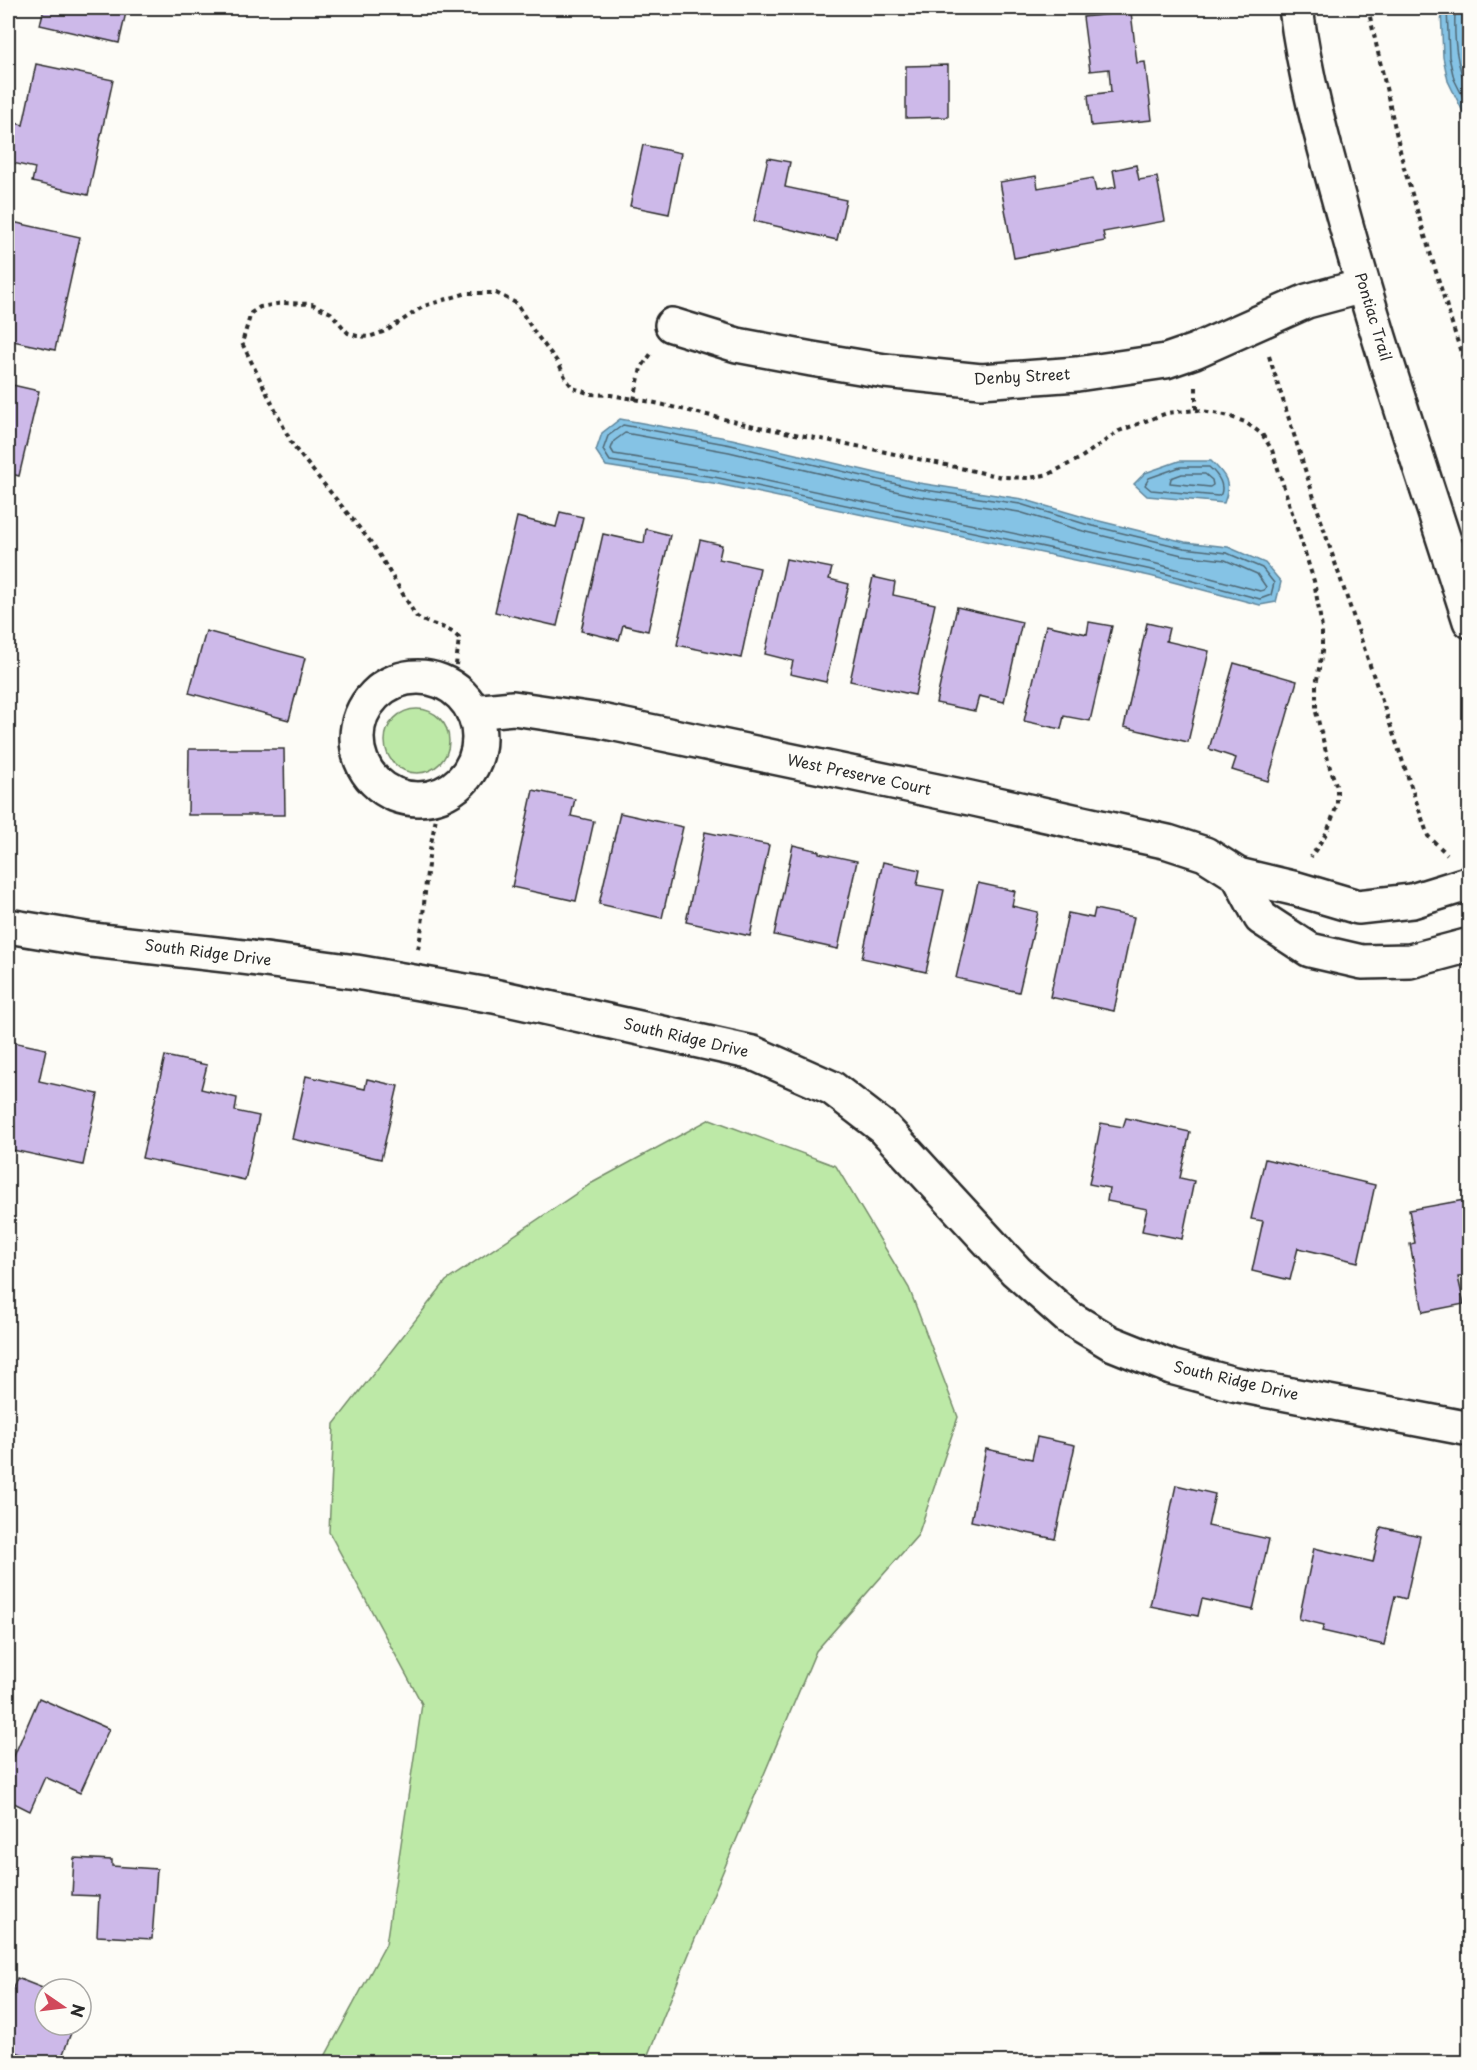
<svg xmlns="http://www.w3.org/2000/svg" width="1477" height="2070" font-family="'Playpen Sans',sans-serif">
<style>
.green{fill:#bde9a7;stroke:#748a69;stroke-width:1.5}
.water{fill:#85c3e5;stroke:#61869b;stroke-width:1.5}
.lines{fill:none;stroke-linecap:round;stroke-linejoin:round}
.shore{stroke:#4f6875;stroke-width:1.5}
.building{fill:#cdb9e9;stroke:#2b2b2b;stroke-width:1.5}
.minor-casing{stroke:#2b2b2b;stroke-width:38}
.major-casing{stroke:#2b2b2b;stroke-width:38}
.path{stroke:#2b2b2b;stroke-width:4;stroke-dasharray:4.5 4.5;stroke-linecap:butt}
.minor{stroke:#fdfcf7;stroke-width:33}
.major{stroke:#fdfcf7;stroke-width:33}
.labels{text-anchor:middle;stroke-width:4.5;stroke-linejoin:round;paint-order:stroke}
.street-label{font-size:15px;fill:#2b2b2b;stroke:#fdfcf7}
</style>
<rect width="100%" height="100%" fill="#fdfcf7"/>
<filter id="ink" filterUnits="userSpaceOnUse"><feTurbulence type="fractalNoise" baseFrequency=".0167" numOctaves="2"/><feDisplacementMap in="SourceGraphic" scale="12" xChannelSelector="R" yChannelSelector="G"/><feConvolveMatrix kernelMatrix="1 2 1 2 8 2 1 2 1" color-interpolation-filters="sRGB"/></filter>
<g filter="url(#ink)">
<!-- green -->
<g class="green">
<circle cx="417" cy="741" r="32"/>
<polygon points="710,1119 836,1166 909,1288 958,1417 918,1535 816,1651 708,1907 645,2062 322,2062 386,1944 422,1704 329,1532 334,1424 446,1281 592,1183"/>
</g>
<!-- water -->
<g class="water">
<polygon points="1441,8 1469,8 1469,124 1448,81 1443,57"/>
<polygon points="620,419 732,439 919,483 1022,499 1087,518 1185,542 1228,547 1265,563 1281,582 1276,602 1260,605 1150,576 713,483 606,466 596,451 602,433"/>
<path d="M 1179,461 L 1211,461 C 1226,475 1232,483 1224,503 L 1147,496 L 1134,484 L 1145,473 Z"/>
</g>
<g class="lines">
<!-- shore -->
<g class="shore">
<polyline points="1447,8 1449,57 1454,79 1470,111"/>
<path d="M 1455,8 C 1454,40 1455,64 1470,94"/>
<polyline points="1464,8 1465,54 1470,74"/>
<polygon points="623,425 731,445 918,489 1020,504 1085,524 1184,548 1227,553 1262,568 1274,583 1271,595 1260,599 1152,570 714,477 610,461 603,450 608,436"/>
<polygon points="625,433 729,452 916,496 1019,512 1083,531 1182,555 1225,560 1257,574 1266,587 1264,590 1260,591 1153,563 715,470 614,454 611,449 614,441"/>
<path d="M 1180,467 L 1209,467 C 1217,474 1225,483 1221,494 L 1218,496 L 1151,490 L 1145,485 L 1149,478 Z"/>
<polygon points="1182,474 1205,474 1212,480 1213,485 1210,487 1170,483 1171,478"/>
</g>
</g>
<!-- building -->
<g class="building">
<polygon points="44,8 127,8 119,43 40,25"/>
<polygon points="1095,8 1121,8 1121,10 1095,11"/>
<polygon points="1131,12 1137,63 1145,62 1152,120 1091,126 1088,95 1111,92 1109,69 1090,71 1083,17"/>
<polygon points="36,64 113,80 88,195 32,182 35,168 8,162 8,121 23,125"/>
<polygon points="948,65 948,117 906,118 906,66"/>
<polygon points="643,145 681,153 669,214 630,206"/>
<polygon points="768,158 790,162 785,187 846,200 837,240 754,221"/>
<polygon points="1136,165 1139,180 1157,177 1165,221 1103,232 1105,241 1014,258 1000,182 1036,176 1038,188 1093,178 1096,191 1116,187 1113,170"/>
<polygon points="8,221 80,237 55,350 8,340"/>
<polygon points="8,384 39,391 19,476 8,473"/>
<polygon points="560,512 583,517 557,626 495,612 517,517 556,527"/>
<polygon points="646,529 670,535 648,631 623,625 619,640 581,631 603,534 644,543"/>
<polygon points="700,540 722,545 719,559 760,568 741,658 677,645"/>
<polygon points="786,559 832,568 829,579 849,584 826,682 790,674 793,661 765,654"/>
<polygon points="873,577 895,582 893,595 935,604 915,695 850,681"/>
<polygon points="957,607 1022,622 1004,702 979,696 975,711 936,703"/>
<polygon points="1089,622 1112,626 1090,721 1064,716 1061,729 1024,721 1046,625 1087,634"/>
<polygon points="1147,623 1169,628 1166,641 1209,651 1188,742 1124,727"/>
<polygon points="206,631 305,658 289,720 189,693"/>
<polygon points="1234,663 1297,681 1268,781 1232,770 1236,758 1209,749"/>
<polygon points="189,749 284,749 285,815 188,815"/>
<polygon points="533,790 575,799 571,816 594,821 576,901 512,887"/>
<polygon points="620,813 683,827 662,918 599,904"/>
<polygon points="705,832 769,845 750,936 686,922"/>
<polygon points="793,845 819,851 819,853 857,861 838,949 774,935"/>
<polygon points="883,862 920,870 917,885 944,890 926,972 862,958"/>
<polygon points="978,883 1015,891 1012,906 1038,912 1019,992 956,978"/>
<polygon points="1095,909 1134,917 1114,1011 1050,997 1068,913 1093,918"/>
<polygon points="8,1041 46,1049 39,1081 98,1094 83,1165 8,1149"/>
<polygon points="165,1056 207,1065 201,1089 237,1098 235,1111 259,1116 245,1180 142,1158"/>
<polygon points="306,1076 365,1089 367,1079 398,1086 381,1159 292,1139"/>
<polygon points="1126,1118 1190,1132 1180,1178 1194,1181 1182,1239 1142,1231 1147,1209 1107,1201 1109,1188 1089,1184 1101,1123 1123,1127"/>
<polygon points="1265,1159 1375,1185 1358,1262 1298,1248 1290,1280 1252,1271 1263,1221 1251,1219"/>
<polygon points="1470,1199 1470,1275 1458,1277 1464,1304 1423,1312 1410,1244 1415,1243 1409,1210"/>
<polygon points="1037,1437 1075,1445 1055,1539 971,1521 986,1449 1032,1459"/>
<polygon points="1176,1485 1215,1494 1208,1526 1269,1539 1253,1610 1202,1599 1198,1616 1150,1606"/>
<polygon points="1381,1527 1420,1536 1406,1599 1395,1596 1384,1645 1322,1631 1324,1625 1299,1619 1314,1548 1373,1562"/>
<polygon points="39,1698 109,1729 80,1793 45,1777 30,1811 8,1800 8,1770"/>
<polygon points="74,1858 112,1860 112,1866 157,1869 152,1939 97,1936 99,1896 72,1895"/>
<polygon points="17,1978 45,1989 45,2025 74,2025 60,2062 43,2062 8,2049 8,2002"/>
</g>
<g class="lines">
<defs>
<g id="minor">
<polyline points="672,325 737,345 812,359 885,371 981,381 1077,374 1166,361 1195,351 1307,301 1363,286"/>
<circle cx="418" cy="738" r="61"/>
<polyline points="473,712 513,708 601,721 970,798 1168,842 1205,854 1238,875 1297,889 1358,907 1412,901 1470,883"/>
<polyline points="1238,875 1261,918 1310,950 1362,962 1410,961 1470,945"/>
<polyline points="8,926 92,940 243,957 356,972 494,996 753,1053 832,1088 884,1128 1016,1271 1068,1317 1111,1343 1171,1367 1234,1384 1470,1429"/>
</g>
<path id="major" d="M 1296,8 C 1305,81 1326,153 1346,225 C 1383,358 1428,489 1470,621"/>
</defs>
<!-- minor casing -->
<use href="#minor" class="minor-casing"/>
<!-- major casing -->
<use href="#major" class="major-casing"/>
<!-- path -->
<g class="path">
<polyline points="1368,8 1404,168 1470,382"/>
<polyline points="1269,356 1328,542 1428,836 1447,854"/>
<polyline points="1196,387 1196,410"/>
<polyline points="634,400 641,368 653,351"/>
<path d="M 454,683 L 459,638 C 445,623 432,628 416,616 L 374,546 L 293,446 L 242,343 L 251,313 L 260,307 L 283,303 L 312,304 L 331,313 L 348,333 L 357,336 L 369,337 L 386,331 L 424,306 L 467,293 L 496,293 L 516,303 L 535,333 L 559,364 L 566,379 L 573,388 L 591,394 L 611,395 L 651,402 L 754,426 L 862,447 L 1002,477 L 1030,478 L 1049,474 L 1079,459 L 1119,431 L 1167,413 L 1196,410 L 1225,415 L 1245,422 L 1262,434 L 1272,450 L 1314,581 L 1322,628 L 1322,652 L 1316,685 L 1316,712 L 1330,768 L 1337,787 L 1337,805 L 1327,832 L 1311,857"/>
<path d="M 418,949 C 424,922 424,893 428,865 C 430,842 437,819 439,796"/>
</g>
<!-- minor -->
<use href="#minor" class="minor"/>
<!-- major -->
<use href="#major" class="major"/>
</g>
</g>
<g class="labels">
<!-- street labels -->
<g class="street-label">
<text transform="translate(1373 317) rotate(73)" y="5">Pontiac Trail</text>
<text transform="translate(1022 377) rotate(-3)" y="5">Denby Street</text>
<text transform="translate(859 775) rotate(12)" y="5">West Preserve Court</text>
<text transform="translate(208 953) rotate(7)" y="5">South Ridge Drive</text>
<text transform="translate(686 1038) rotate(13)" y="5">South Ridge Drive</text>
<text transform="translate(1236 1381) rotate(13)" y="5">South Ridge Drive</text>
</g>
</g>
<!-- margin -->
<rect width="1477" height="2070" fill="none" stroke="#fdfcf7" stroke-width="30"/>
<rect x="15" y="15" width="1447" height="2040" fill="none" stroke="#2b2b2b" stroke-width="2" filter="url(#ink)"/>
<!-- north arrow -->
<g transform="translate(63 2007) rotate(104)"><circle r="28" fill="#fdfcf7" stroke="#a9a8a5" stroke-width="1.5"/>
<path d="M0-4.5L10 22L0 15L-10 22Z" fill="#d1495b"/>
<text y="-9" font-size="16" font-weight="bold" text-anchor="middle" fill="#2b2b2b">N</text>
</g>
</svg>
